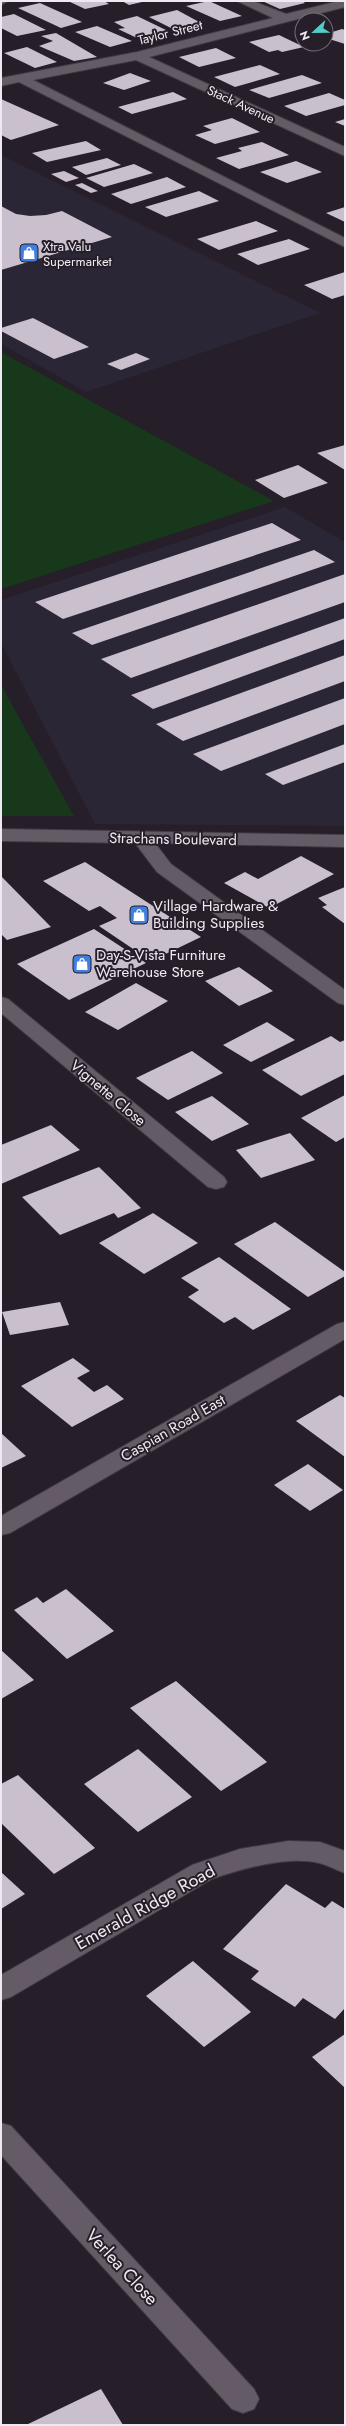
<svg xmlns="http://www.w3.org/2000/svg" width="346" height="2426" font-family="Jost,sans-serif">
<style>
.commercial{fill:#2b2636}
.green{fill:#18381b}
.building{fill:#c9bfcd}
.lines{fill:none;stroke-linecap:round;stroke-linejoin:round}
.minor-casing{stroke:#403a43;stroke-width:2}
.minor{fill:#645b67;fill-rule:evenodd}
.labels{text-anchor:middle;stroke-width:4;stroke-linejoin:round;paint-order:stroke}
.far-street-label{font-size:13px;fill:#efe9f1;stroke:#261e29}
.far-poi-label{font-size:13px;fill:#efe9f1;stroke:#261e29;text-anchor:start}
.street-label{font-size:15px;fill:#efe9f1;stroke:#261e29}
.poi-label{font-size:15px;fill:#efe9f1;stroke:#261e29;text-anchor:start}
.near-street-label{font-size:18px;fill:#efe9f1;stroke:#261e29}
</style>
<rect width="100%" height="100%" fill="#261e29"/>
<!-- commercial -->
<g class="commercial">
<polygon points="1,155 320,313 86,392 1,344"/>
<polygon points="285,507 345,542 345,826 95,824 1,643 1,600"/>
</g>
<!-- green -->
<g class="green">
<polygon points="1,352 274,501 1,589"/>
<polygon points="1,685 74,816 1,816"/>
</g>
<!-- building -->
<g class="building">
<polygon points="68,1 104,1 109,4 85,9"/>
<polygon points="122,1 142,1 142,2 129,5"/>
<polygon points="209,1 242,16 220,21 186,6"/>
<polygon points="262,1 302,1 305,3 280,9"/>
<polygon points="40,3 82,22 61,28 18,8"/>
<polygon points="177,10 201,23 173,29 149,17"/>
<polygon points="14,14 46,30 17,36 1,28 1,17"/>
<polygon points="137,16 168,31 137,38 118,29 125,28 114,22"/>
<polygon points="97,26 132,41 110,47 75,32"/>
<polygon points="342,29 345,30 345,44 326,38 326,34"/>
<polygon points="56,33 97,57 74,61 39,46 53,41 41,36"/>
<polygon points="279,35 304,47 282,52 278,50 269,52 249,42"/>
<polygon points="27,47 57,62 35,68 4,53"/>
<polygon points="216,48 236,58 199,67 179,57"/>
<polygon points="260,65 280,74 235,87 214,77"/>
<polygon points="130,73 151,81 124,90 103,83"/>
<polygon points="302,75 322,83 269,98 249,90"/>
<polygon points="173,92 187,99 132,114 118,107"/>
<polygon points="329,93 345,100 345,105 306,116 284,106"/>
<polygon points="1,99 59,125 11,140 1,135"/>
<polygon points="232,118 260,132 215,144 195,135 212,130 203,126"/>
<polygon points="345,119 345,126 335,122"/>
<polygon points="86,141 101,150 47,162 32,153"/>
<polygon points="262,142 289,155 239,169 216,158 242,151 238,148"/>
<polygon points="107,158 121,165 86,175 72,167"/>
<polygon points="296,161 322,172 287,183 260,172"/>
<polygon points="134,164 153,173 104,187 86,178"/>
<polygon points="64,171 79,178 66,182 51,174"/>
<polygon points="167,177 186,187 131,204 111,194"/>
<polygon points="82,183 98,191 91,193 75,185"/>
<polygon points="199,191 219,201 166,217 145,207"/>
<polygon points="1,206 16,214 30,216 46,215 62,211 112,237 1,270"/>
<polygon points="345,207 345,222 326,213"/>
<polygon points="256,221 278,231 219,250 197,239"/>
<polygon points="289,239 310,249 258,265 237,254"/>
<polygon points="345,272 345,295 332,299 304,285"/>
<polygon points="33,318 89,347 54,359 1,331 1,328"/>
<polygon points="136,353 150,359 121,370 107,364"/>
<polygon points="345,445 345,470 317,453"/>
<polygon points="298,465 328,483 284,498 255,480"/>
<polygon points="272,523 301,540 63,619 35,602"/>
<polygon points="314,550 335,562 92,645 72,633"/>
<polygon points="345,574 345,602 131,678 101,659"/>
<polygon points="345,618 345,639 153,709 131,695"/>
<polygon points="345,655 345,681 183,741 156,724"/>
<polygon points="345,698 345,724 221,771 193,754"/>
<polygon points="345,744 345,762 283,785 265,774"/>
<polygon points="301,856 334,874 269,908 224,883 245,872 258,879"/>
<polygon points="85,862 201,937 151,961 99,926 117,918 100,906 89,911 43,881"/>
<polygon points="1,876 51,927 7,940 1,934"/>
<polygon points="345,887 345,924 322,907 327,905 318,898"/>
<polygon points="94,929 146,963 69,1000 17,964"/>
<polygon points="239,967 273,991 239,1006 205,981"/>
<polygon points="136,983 168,1001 118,1030 85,1012"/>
<polygon points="267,1022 295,1040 251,1062 223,1045"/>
<polygon points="331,1036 340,1042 345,1040 345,1074 301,1096 262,1070"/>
<polygon points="192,1051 223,1073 168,1100 136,1078"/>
<polygon points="345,1095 345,1137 336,1142 301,1118"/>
<polygon points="212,1096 249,1124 212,1141 175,1112"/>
<polygon points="51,1125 80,1150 1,1184 1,1145"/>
<polygon points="290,1133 315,1160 261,1178 236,1150"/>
<polygon points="99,1167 141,1208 118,1218 114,1213 60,1235 22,1197"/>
<polygon points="153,1213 198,1243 144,1274 99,1243"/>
<polygon points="275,1222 345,1272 345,1276 308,1297 234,1244"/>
<polygon points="219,1257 291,1309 253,1330 235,1317 224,1323 188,1297 199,1290 181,1278"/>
<polygon points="60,1302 69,1325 10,1335 2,1312"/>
<polygon points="73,1358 90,1371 77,1378 94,1392 107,1385 124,1399 72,1427 21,1386"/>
<polygon points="340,1395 345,1398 345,1457 296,1421"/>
<polygon points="1,1433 26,1456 1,1468"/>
<polygon points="308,1464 343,1490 310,1511 274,1485"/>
<polygon points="66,1589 114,1631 67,1659 14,1610 37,1597 43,1603"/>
<polygon points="1,1650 34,1680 1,1699"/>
<polygon points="176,1681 267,1762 221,1791 130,1708"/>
<polygon points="138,1749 192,1797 138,1832 84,1784"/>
<polygon points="18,1775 95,1848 54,1874 1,1823 1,1784"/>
<polygon points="1,1872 25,1894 1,1909"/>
<polygon points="286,1884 325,1908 332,1901 345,1909 345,2008 335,2019 303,1998 295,2007 251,1979 259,1971 223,1949"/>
<polygon points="193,1961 251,2012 204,2047 146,1996"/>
<polygon points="345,2034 345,2088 312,2057"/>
<polygon points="101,2389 123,2425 26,2425"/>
</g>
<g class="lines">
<defs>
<g id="minor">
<polygon points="1,1 8,1 1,5"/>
<polygon points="237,1 253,1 286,14 339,1 345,1 345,7 149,57 345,147 345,156 136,60 33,80 345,238 345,247 19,82 1,86 1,78 137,52 273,18"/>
<polygon points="1,829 345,835 345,847 155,843 171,864 345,990 345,1005 338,1003 157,872 135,843 1,841"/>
<polygon points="1,997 8,999 224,1177 227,1182 224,1187 216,1189 208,1187 1,1013"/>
<polygon points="345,1322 345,1339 10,1533 1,1535 1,1516 337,1324"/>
<path d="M 288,1841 L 320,1842 L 345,1851 L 345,1873 C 336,1870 328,1865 319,1863 C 288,1855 241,1869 212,1879 L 11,1997 L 1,2000 L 1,1975 L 192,1865 L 240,1849 Z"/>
<polygon points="1,2123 11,2126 254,2389 259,2399 254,2409 243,2413 232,2409 1,2155"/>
</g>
</defs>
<!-- minor casing -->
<use href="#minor" class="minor-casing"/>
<!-- minor -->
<use href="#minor" class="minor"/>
</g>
<!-- icons -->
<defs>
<symbol id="shop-square" viewBox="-11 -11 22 22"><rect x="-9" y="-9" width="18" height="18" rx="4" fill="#3f7fe0" stroke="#261e29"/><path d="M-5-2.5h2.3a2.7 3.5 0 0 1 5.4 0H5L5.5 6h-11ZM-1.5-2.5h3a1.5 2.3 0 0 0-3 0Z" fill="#fff"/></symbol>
</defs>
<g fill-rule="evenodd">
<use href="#shop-square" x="18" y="242" width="22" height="22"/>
<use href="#shop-square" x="128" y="904" width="22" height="22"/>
<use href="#shop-square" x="71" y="953" width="22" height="22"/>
</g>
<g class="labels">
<!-- far-street labels -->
<g class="far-street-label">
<text transform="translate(170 32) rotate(-14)" y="5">Taylor Street</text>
<text transform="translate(241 104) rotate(25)" y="5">Stack Avenue</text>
</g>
<!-- far-poi labels -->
<g class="far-poi-label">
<text x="43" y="251">Xtra Valu<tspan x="43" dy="15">Supermarket</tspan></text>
</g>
<!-- street labels -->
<g class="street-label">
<text transform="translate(173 839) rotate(1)" y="5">Strachans Boulevard</text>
<text transform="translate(108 1093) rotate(40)" y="5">Vignette Close</text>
<text transform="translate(173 1428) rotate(-30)" y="5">Caspian Road East</text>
</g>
<!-- poi labels -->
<g class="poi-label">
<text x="153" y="911">Village Hardware &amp;<tspan x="153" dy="17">Building Supplies</tspan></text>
<text x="96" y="960">Day-S-Vista Furniture<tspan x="96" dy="17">Warehouse Store</tspan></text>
</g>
<!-- near-street labels -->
<g class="near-street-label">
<text transform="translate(145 1907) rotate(-29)" y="6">Emerald Ridge Road</text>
<text transform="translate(122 2267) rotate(47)" y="6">Verlea Close</text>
</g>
</g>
<!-- border -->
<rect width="346" height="2426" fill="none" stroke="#efe9f1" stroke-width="4"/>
<!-- north arrow -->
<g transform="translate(314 32) rotate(248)"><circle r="19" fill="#261e29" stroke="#766f79"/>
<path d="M0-3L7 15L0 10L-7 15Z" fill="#54cdc7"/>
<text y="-6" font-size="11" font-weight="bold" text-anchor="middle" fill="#efe9f1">N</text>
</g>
</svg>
